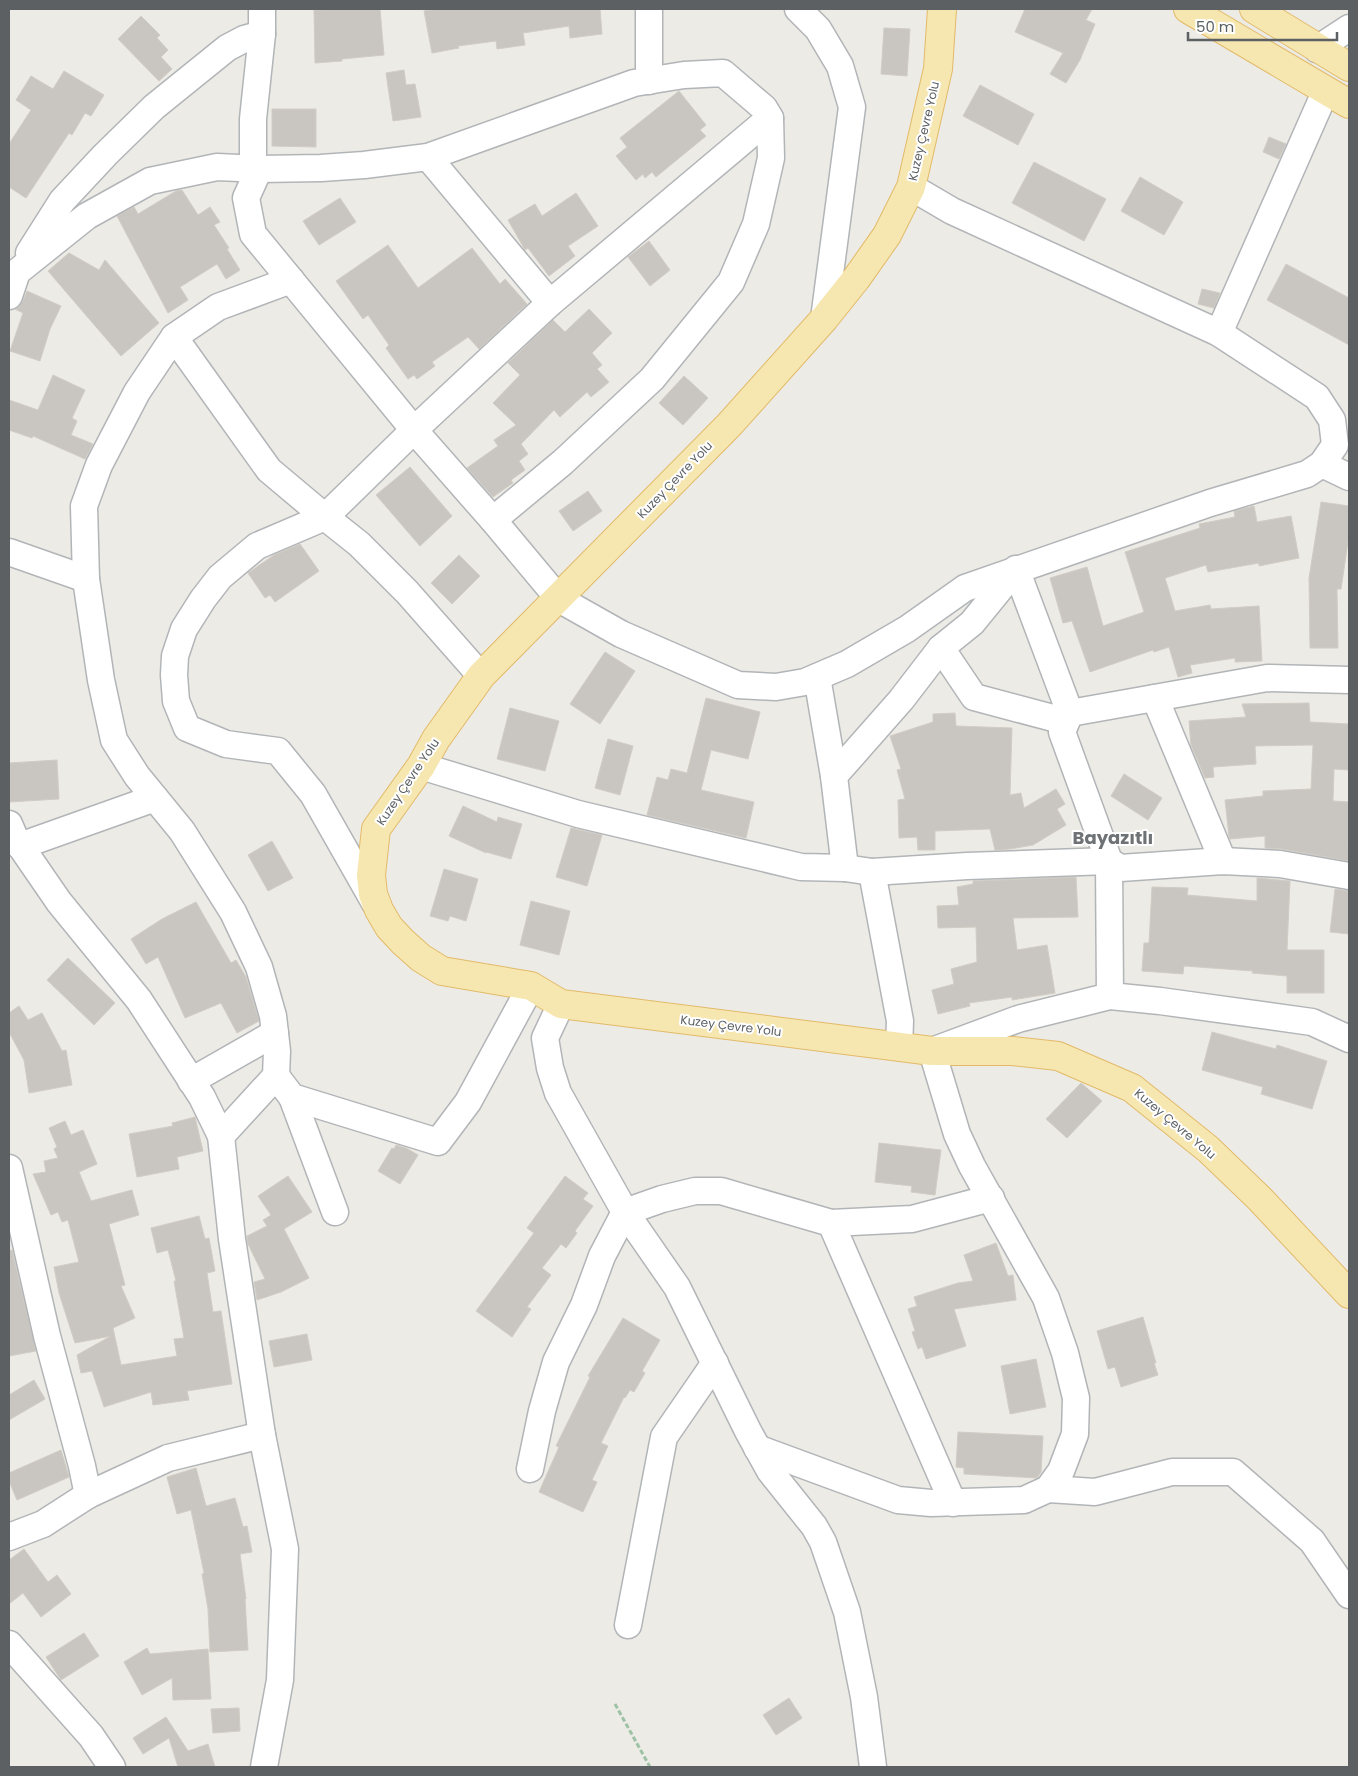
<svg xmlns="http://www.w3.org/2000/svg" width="1358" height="1776" font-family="Poppins,sans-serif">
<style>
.building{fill:#c9c6c1;stroke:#d1ccc4}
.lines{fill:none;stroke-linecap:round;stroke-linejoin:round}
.minor-casing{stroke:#b2b5b8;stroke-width:29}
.major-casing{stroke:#e2ba69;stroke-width:30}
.path{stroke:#9dc2a6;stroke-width:3;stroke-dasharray:5 2.5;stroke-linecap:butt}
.minor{stroke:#fff;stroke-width:26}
.major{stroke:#f6e7b1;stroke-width:28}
.labels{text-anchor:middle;stroke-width:4;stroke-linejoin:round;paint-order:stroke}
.street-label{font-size:12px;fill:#5c6063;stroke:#fff}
.district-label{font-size:18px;font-weight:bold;fill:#6e7275;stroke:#fff}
</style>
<rect width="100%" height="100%" fill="#edebe5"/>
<!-- building -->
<g class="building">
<polygon points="352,9 380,9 384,55 342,59 342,61 315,63 314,10"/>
<polygon points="436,9 600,9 602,34 570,38 569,26 523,33 525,45 497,49 496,41 458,46 459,48 432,53 424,11"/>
<polygon points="1025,9 1092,9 1086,20 1095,24 1080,60 1066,83 1050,74 1063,53 1015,32"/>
<polygon points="141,16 160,35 157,38 168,50 161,57 172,69 159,81 118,39"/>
<polygon points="884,28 910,29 907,76 881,74"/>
<polygon points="404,70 406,85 415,84 421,117 393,121 386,73"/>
<polygon points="64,71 104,95 91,116 85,113 72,135 69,133 26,198 9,187 9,144 31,110 16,100 31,76 53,89"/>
<polygon points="980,85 1034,114 1018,145 963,116"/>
<polygon points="679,91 706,125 700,130 706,136 656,177 652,172 645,178 643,174 636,180 616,156 627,147 620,138"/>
<polygon points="272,109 316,109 316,147 272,146"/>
<polygon points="1269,137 1286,144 1279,159 1263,152"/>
<polygon points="1034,162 1106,199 1084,241 1012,203"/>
<polygon points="1140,177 1183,202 1164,235 1121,211"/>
<polygon points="182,190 198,215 210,207 220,222 214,225 229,248 227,249 240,270 226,279 217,264 180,287 188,300 168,313 117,216 134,207 138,214 176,191"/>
<polygon points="576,193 598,226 568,246 575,256 549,276 528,248 525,250 508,220 535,204 542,216"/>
<polygon points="340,198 356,222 319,245 303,221"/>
<polygon points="649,241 670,270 650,286 628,257"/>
<polygon points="388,245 418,288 472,248 500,284 505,279 527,304 479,349 468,337 432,362 435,366 417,379 414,375 408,379 386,348 389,345 368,315 363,319 336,281"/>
<polygon points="69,253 99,270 105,260 159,323 121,356 48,271"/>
<polygon points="1286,264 1349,298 1349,345 1267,300"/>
<polygon points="1202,289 1220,293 1214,308 1198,304"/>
<polygon points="27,291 61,306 50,329 40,361 10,351 23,313 15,309 19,307 23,301"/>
<polygon points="589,309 612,333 592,353 602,365 597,369 609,382 591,397 587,392 560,417 554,410 521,444 528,454 519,461 525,470 511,480 513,483 493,497 467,468 498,446 494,440 516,425 493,403 520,375 508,363 553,320 565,332"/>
<polygon points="53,375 85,390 72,418 77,421 71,435 93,444 85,459 33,436 32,438 9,430 9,400 38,410"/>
<polygon points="684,376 708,398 683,425 659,403"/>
<polygon points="410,467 452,516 420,546 376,495"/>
<polygon points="588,491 602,511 573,531 559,511"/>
<polygon points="1321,502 1349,506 1349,535 1341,589 1337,589 1338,648 1310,648 1309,578"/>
<polygon points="1254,506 1257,522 1291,516 1299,558 1259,566 1259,563 1208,572 1206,565 1165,578 1175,611 1210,605 1211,609 1259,606 1262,661 1235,662 1235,658 1190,665 1192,673 1178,677 1169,647 1154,652 1153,650 1090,672 1072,621 1063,623 1050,578 1087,567 1103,626 1144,612 1125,552 1200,528 1199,524 1235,517 1234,511"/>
<polygon points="300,544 319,571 275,602 270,595 265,598 248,573 274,555"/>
<polygon points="459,555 480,576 452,604 431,583"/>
<polygon points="605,652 635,671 600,724 570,704"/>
<polygon points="706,698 760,712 748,759 711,750 701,790 754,802 746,838 647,815 657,777 668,780 671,769 687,773"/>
<polygon points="1309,703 1310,722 1349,724 1349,770 1334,769 1333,801 1349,802 1349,841 1348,841 1349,861 1282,849 1265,848 1265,836 1230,839 1229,836 1225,800 1263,796 1263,791 1311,789 1313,745 1255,746 1256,764 1213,767 1214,777 1205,778 1191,745 1189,721 1246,717 1242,704"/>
<polygon points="510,708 559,721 545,771 497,759"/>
<polygon points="955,713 956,726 1012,728 1010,795 1021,793 1024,808 1056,789 1065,804 1057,809 1066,825 1033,845 1010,849 995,850 990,829 935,831 935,850 918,850 917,837 899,838 898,800 905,799 897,770 901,769 890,736 933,722 933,714"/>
<polygon points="608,739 633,746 620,795 595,788"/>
<polygon points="57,760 59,799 9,802 9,763"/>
<polygon points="1124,774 1162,798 1148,820 1111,796"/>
<polygon points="463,806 497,822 498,817 522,824 511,859 486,852 486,853 449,836"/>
<polygon points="571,828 602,835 587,886 556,877"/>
<polygon points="272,841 293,878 268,891 248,855"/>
<polygon points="444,869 478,879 466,921 450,916 448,921 430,916"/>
<polygon points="1076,877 1078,917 1013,918 1017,950 1047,945 1055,993 1012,1000 1012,997 969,1003 970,1006 938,1014 932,990 954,984 951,969 977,962 976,927 938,928 937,906 959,905 957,887 973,884 973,881"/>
<polygon points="1257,878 1290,881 1287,950 1324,950 1324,993 1287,993 1287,976 1252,973 1253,971 1184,966 1183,974 1142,971 1144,943 1149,943 1152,887 1188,888 1187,895 1257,901"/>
<polygon points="1335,889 1349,891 1349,934 1330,932"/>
<polygon points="531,901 570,911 559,955 520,945"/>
<polygon points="196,902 231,963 236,960 246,977 259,1021 237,1033 221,1003 185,1018 158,957 146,964 131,939 162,919"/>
<polygon points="68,958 115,1003 94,1025 47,980"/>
<polygon points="19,1006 28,1020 42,1013 62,1051 66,1050 72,1085 29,1093 24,1060 9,1032 9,1013"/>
<polygon points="1212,1032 1276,1049 1277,1045 1327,1061 1312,1109 1261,1094 1263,1087 1202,1070"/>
<polygon points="1081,1083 1102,1101 1067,1138 1046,1119"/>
<polygon points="195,1117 203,1151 177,1157 179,1169 137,1177 129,1134 173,1126 172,1123"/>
<polygon points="65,1121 71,1135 83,1130 97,1164 79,1172 91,1201 132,1190 139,1215 109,1224 125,1285 121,1286 135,1318 113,1328 121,1365 177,1356 174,1339 184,1338 174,1281 176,1281 168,1250 157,1253 151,1228 199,1216 205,1239 209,1238 215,1271 207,1273 213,1312 221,1311 232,1384 187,1391 189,1400 153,1405 151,1392 104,1407 92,1371 81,1373 77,1355 111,1336 75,1343 59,1293 54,1267 79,1262 68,1220 62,1222 58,1212 51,1215 33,1174 46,1172 44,1161 58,1158 54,1149 57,1147 49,1128"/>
<polygon points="879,1143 941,1150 935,1195 911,1192 912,1186 875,1182"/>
<polygon points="396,1145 406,1148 418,1155 400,1184 378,1171 392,1148 394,1149"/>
<polygon points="288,1176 312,1212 284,1229 309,1278 281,1292 257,1300 254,1282 265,1279 248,1244 247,1236 267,1226 263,1220 271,1215 258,1196"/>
<polygon points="565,1176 588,1193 583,1199 593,1206 575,1231 577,1233 566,1248 561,1244 542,1268 551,1275 527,1307 531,1309 512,1337 476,1311 534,1233 527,1228"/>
<polygon points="996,1243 1008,1276 1013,1275 1016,1300 954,1309 966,1346 926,1359 922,1347 918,1349 912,1332 915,1331 908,1309 917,1306 914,1297 958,1283 973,1281 964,1255"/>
<polygon points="12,1250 36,1351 9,1356 9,1251"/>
<polygon points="1143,1317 1156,1363 1154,1363 1158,1375 1121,1387 1115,1367 1108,1369 1097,1331"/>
<polygon points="623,1318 660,1340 642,1371 645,1373 634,1392 630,1390 625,1398 624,1397 601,1443 608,1446 592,1480 597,1482 583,1512 539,1492 559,1447 556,1446 590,1377 588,1376"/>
<polygon points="307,1334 312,1360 274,1367 269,1341"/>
<polygon points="1036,1359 1046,1407 1010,1414 1001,1366"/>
<polygon points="34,1380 45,1399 9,1420 9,1395"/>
<polygon points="958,1432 1043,1436 1041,1472 1037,1478 964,1474 964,1468 956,1467"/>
<polygon points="61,1450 69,1477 17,1500 9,1481 9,1473"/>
<polygon points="196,1468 206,1506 235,1498 243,1527 247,1526 252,1552 240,1554 246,1599 245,1599 248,1650 210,1652 208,1609 202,1574 204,1573 191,1510 177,1514 167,1477"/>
<polygon points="24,1549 48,1582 57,1575 71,1594 41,1617 23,1593 9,1604 9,1560"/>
<polygon points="84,1633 99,1656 61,1680 46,1657"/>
<polygon points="147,1648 150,1654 208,1649 211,1699 173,1700 172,1678 142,1695 124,1662"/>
<polygon points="789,1698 802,1718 776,1735 763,1715"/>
<polygon points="239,1708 240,1731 213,1733 211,1709"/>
<polygon points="166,1717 188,1751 208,1744 215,1767 178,1767 169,1738 143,1754 133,1738"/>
</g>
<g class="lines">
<defs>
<g id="minor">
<polyline points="262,9 262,34 253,119 253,164 259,169 246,198 253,234 414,430 493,520 559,599 621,634 738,685 776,687 805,682 847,664 907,629 965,588 1210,503 1307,474 1322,464 1335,445 1332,420 1317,397 1219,333 952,211 911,187"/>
<polyline points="649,9 649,81"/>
<polyline points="798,9 818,29 840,66 852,107 824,319"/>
<polyline points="1317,49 1349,28"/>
<polyline points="428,157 550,303"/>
<polyline points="29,253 62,201 105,155 154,107 227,48 244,39 262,34"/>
<polyline points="9,296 17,272 87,216 150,181 217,167 259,169 321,168 364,165 428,157 634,83 684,75 723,73 764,108 770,118 771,158 756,224 731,282 652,379 563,462 493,520"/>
<polyline points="1219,333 1326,90"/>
<polyline points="174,337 269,470 325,517 359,544 407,592 481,676"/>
<polyline points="1322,464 1349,477"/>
<polyline points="9,552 86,579"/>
<polyline points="941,648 974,697 1053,718 1070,713 1267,678 1349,680"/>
<polyline points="817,677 834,776"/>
<polyline points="1155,698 1223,861"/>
<polyline points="421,766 578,814 801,867 845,868 872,872 967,866 1109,861 1120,868 1223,861 1280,864 1349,876"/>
<polyline points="9,824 15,838 59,902 139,1000 202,1097 221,1136 232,1239 262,1435 285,1549 280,1680 264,1767"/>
<polyline points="20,846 155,798"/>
<polyline points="845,868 834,776 901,700 941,648 972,623 1016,569 1070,713 1062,732 1109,861 1110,996"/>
<polyline points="872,872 900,1021 899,1047"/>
<polyline points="375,903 313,794 278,751 226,744 187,728 176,701 174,675 175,656 184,629 203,599 220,577 257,546 325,517 414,430 550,303 770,118"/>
<polyline points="561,1004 545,1038 550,1068 558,1093 625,1212 677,1287 748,1431 770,1471 814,1526 823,1542 847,1612 864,1697 873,1767"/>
<polyline points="276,1076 292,1097 438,1142 468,1102 531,986"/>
<polyline points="191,1081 275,1033"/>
<polyline points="292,1097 335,1212"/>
<polyline points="221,1136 276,1076 277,1051 273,1016 259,967 233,912 182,831 137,776 114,740 101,680 86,579 84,506 99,465 137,392 174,337 218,307 291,280"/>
<polyline points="9,1168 47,1336 82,1466 88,1495"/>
<polyline points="831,1223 953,1503"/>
<polyline points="757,1448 898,1500 931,1503 1024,1500 1048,1489 1061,1471 1075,1434 1076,1398 1065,1353 1046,1298 972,1166 957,1134 932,1051 1018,1019 1110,996 1160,1001 1312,1022 1349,1039"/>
<polyline points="530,1469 542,1411 556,1362 584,1305 602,1256 625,1212 662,1199 695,1191 721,1191 831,1223 912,1219 991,1198"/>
<polyline points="1048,1489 1095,1492 1172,1472 1233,1472 1312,1541 1349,1595"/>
<polyline points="9,1537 43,1524 88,1495 168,1458 262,1435"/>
<polyline points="628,1625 664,1437 715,1363"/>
<polyline points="9,1644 91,1736 112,1767"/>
</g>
<g id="major">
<polyline points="942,9 938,69 911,187 887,235 856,279 824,319 729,425 481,676 436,739 421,766 376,829 371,875 373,894 379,910 389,927 403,942 421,958 442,971 531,986 561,1004 932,1051 1012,1051 1058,1056 1132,1088 1208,1149 1259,1198 1349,1294"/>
<polyline points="1188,9 1349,104"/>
<polyline points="1254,9 1349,67"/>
</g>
</defs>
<!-- minor casing -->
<use href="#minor" class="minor-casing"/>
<!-- major casing -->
<use href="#major" class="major-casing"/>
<!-- path -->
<polyline class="path" points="615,1704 650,1767"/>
<!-- minor -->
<use href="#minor" class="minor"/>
<!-- major -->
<use href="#major" class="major"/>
</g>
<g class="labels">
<!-- street labels -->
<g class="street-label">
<text transform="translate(924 131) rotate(-77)" y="4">Kuzey Çevre Yolu</text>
<text transform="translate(675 480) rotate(-46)" y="4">Kuzey Çevre Yolu</text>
<text transform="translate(408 782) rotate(-56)" y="4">Kuzey Çevre Yolu</text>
<text transform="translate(731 1026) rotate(7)" y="4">Kuzey Çevre Yolu</text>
<text transform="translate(1175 1124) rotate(40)" y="4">Kuzey Çevre Yolu</text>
</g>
<!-- district labels -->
<g class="district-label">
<text x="1113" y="844">Bayazıtlı</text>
</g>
</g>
<!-- border -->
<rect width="1358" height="1776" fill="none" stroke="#5c6063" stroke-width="20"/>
<!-- scale -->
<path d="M1188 32v8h149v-8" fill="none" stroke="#5c6063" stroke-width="2.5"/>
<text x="1196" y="32" font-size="15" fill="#5c6063" stroke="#ffffff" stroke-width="4" paint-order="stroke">50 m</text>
</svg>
